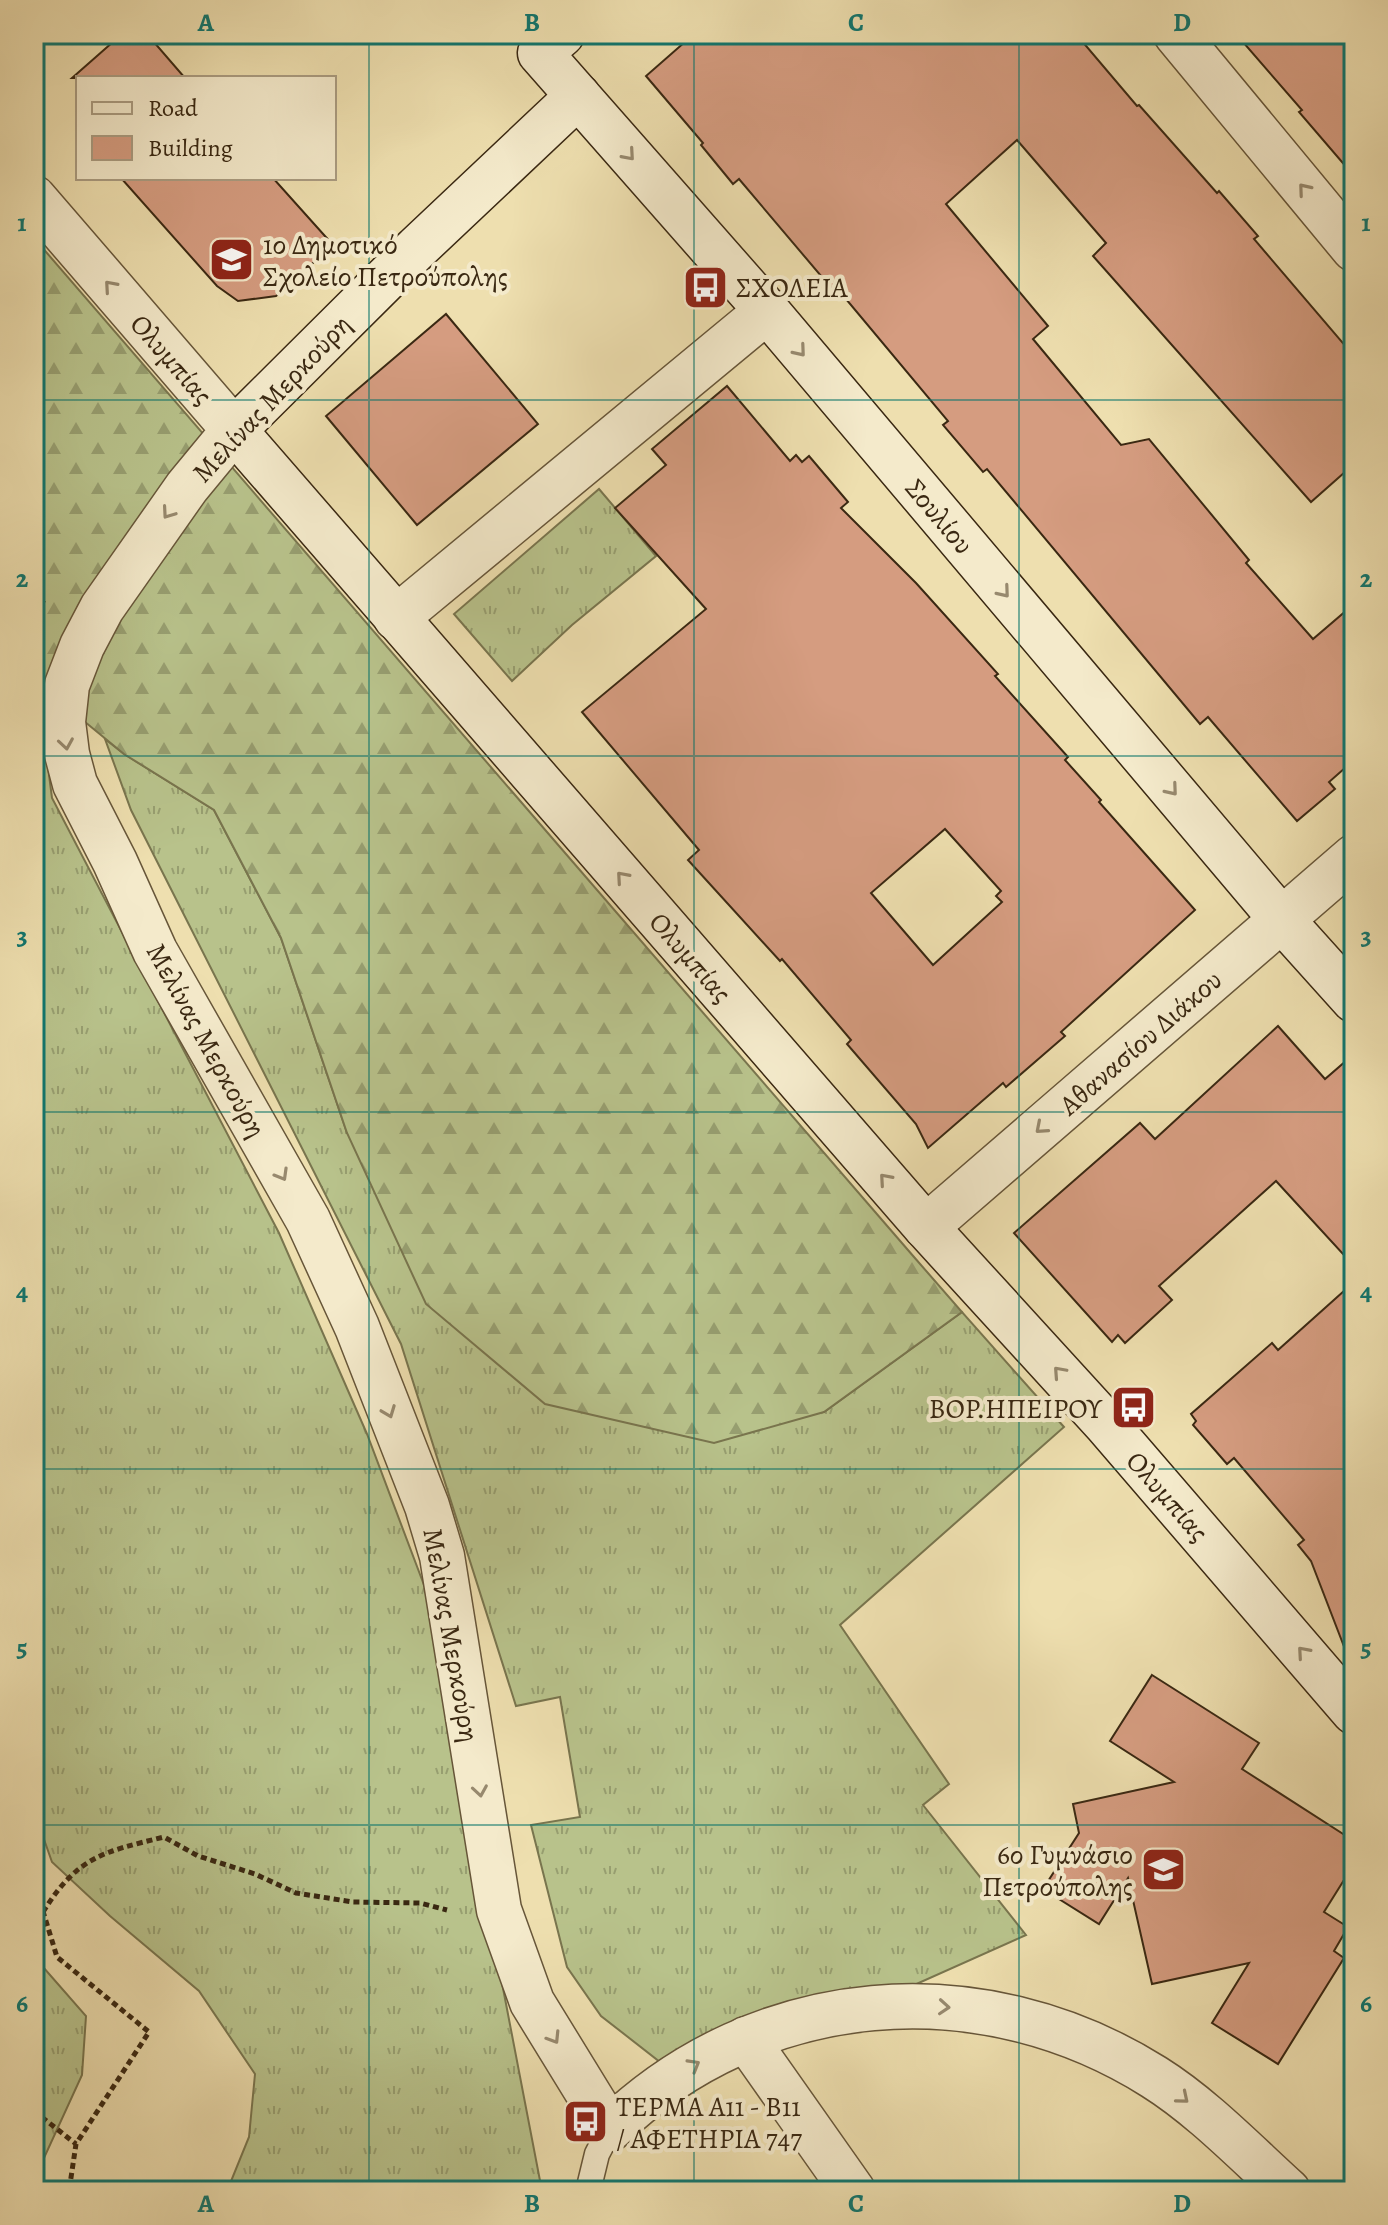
<svg xmlns="http://www.w3.org/2000/svg" width="1388" height="2225" font-family="Alegreya,serif">
<style>
.grass{fill:url(#grass-tufts);stroke:#79754e;stroke-width:2}
.forest{fill:url(#forest-firs);stroke:#79754e;stroke-width:2}
.building{fill:#d59c80;stroke:#3a2812;stroke-width:2;fill-rule:evenodd}
.lines{fill:none;stroke-linecap:round;stroke-linejoin:round}
.lane-casing{stroke:#675639;stroke-width:27}
.street-casing{stroke:#675639;stroke-width:47}
.secondary-casing{stroke:#3a2812;stroke-width:47}
.path{stroke:#3a2812;stroke-width:5;stroke-dasharray:6 4;stroke-linecap:butt}
.lane{stroke:#f4eacb;stroke-width:24}
.street{stroke:#f4eacb;stroke-width:44}
.secondary{stroke:#f4eacb;stroke-width:44}
.oneway{stroke:#97896e}
.grid{fill:none;stroke:#0f766e;stroke-width:2;stroke-opacity:0.55}
.labels{text-anchor:middle;stroke-width:8;stroke-linejoin:round;paint-order:stroke}
.poi-label{font-size:28px;fill:#3a2812;stroke:#f4eacb;text-anchor:start}
.street-label{font-size:28px;fill:#3a2812;stroke:#f4eacb}
.neatline{fill:none;stroke:#0f766e;stroke-width:3}
.grid-label{font-size:26px;text-anchor:middle;font-weight:bold;fill:#0f766e}
</style>
<defs>
<pattern id="grass-tufts" width="24" height="20" patternUnits="userSpaceOnUse" patternTransform="scale(2)"><rect width="24" height="20" fill="#b8c28b"/><path d="M3 7l-1-3M5 7V3M7 7l1-3M15 17l-1-3M17 17v-4M19 17l1-3" fill="none" stroke="#979e70"/></pattern>
<pattern id="forest-firs" width="22" height="20" patternUnits="userSpaceOnUse" patternTransform="scale(2)"><rect width="22" height="20" fill="#b8c28b"/><path d="M5 1l3.5 6h-7zM16 11l3.5 6h-7z" fill="#979e70"/></pattern>
</defs>
<rect width="100%" height="100%" fill="#eedfaf"/>
<filter id="stains"><feTurbulence type="fractalNoise" baseFrequency=".0025" numOctaves="4"/><feColorMatrix values="0 0 0 0 .2 0 0 0 0 .09 0 0 0 0 .02 0 0 0 .5 -.17"/></filter>
<radialGradient id="worn" r=".72"><stop offset=".6" stop-color="#630" stop-opacity="0"/><stop offset="1" stop-color="#630" stop-opacity=".3"/></radialGradient>
<!-- grass -->
<g class="grass">
<polygon points="599,489 656,556 572,625 512,681 454,614"/>
<polygon points="34,680 50,693 44,736 52,798 279,1233 367,1434 427,1593 542,2191 227,2191 249,2137 255,2074 199,1991 110,1916 52,1862 34,1811"/>
<polygon points="105,739 124,754 214,810 281,938 347,1133 824,1412 962,1312 1064,1427 840,1625 949,1784 923,1805 1026,1935 912,1986 827,1997 660,2062 601,2016 567,1967 531,1825 580,1817 560,1697 516,1706 401,1344 131,810"/>
<polygon points="34,1952 36,1959 86,2016 82,2075 44,2158 34,2169"/>
</g>
<!-- forest -->
<polygon class="forest" points="34,238 914,1257 962,1312 824,1412 714,1443 545,1404 426,1304 347,1133 281,938 214,810 124,754 34,680"/>
<!-- building -->
<g class="building">
<polygon points="122,34 147,34 185,78 72,78"/>
<polygon points="694,34 1076,34 1137,106 1139,105 1217,193 1219,191 1258,236 1254,239 1354,356 1354,464 1311,502 1093,256 1106,243 1017,140 946,204 1048,326 1033,339 1121,445 1149,439 1249,560 1246,563 1313,639 1354,604 1354,760 1329,782 1335,789 1297,821 1208,717 1200,724 987,469 983,472 943,425 948,421 841,293 838,296 739,179 733,184 701,145 703,143 646,76"/>
<polygon points="1236,34 1354,34 1354,176 1299,112 1302,110"/>
<polygon points="121,178 273,178 333,245 276,296 238,301 217,286"/>
<polygon points="446,314 538,424 417,525 326,416"/>
<path d="M 727,386 L 790,461 L 796,455 L 802,462 L 809,456 L 848,502 L 841,508 L 916,583 L 998,674 L 995,676 L 1068,757 L 1065,760 L 1101,800 L 1099,802 L 1195,910 L 1061,1032 L 1065,1036 L 1006,1087 L 1003,1083 L 928,1148 L 916,1124 L 847,1044 L 851,1040 L 782,959 L 780,961 L 688,860 L 699,850 L 582,712 L 706,609 L 615,508 L 666,465 L 652,449 ZM 945,829 L 1001,891 L 996,896 L 1002,902 L 933,965 L 871,893 Z"/>
<polygon points="1278,1026 1325,1079 1354,1054 1354,1266 1276,1181 1159,1286 1172,1300 1125,1343 1118,1335 1112,1342 1014,1233 1140,1123 1155,1139"/>
<polygon points="1354,1282 1354,1662 1350,1662 1311,1561 1298,1545 1304,1540 1234,1458 1227,1464 1193,1425 1196,1421 1191,1414 1272,1343 1278,1350"/>
<polygon points="1152,1675 1259,1743 1242,1769 1354,1841 1354,1864 1324,1912 1348,1927 1334,1951 1344,1958 1278,2064 1212,2023 1249,1963 1152,1984 1128,1878 1099,1924 1043,1889 1079,1833 1073,1804 1174,1782 1110,1741"/>
</g>
<g class="lines">
<defs>
<polyline id="lane" points="588,2191 597,2154 610,2129"/>
<g id="street">
<polyline points="1176,34 1354,249"/>
<path d="M 34,198 L 234,430 L 187,487 L 102,608 L 82,646 L 67,685 L 63,722 L 67,754 L 75,784 L 115,862 L 155,951 L 308,1220 L 357,1327 L 427,1506 L 442,1556 L 499,1910 L 532,2002 L 610,2129 C 759,1985 981,1968 1154,2077 C 1202,2107 1246,2153 1288,2191"/>
<polyline points="396,618 767,311"/>
<polyline points="926,1227 1354,857"/>
<polyline points="746,2039 853,2191"/>
</g>
<g id="secondary">
<polyline points="562,34 540,53 767,311 1282,920 1354,1000"/>
<polyline points="578,96 417,248 234,430 926,1227 1106,1424 1354,1712"/>
</g>
</defs>
<!-- lane casing -->
<use href="#lane" class="lane-casing"/>
<!-- street casing -->
<use href="#street" class="street-casing"/>
<!-- secondary casing -->
<use href="#secondary" class="secondary-casing"/>
<!-- path -->
<g class="path">
<polyline points="34,611 44,600"/>
<polyline points="34,1882 57,1957 149,2032 76,2144 69,2191"/>
<path d="M 43,1912 C 78,1856 103,1852 164,1837 L 198,1856 L 255,1874 L 296,1893 L 353,1902 L 420,1903 L 447,1910"/>
<polyline points="34,2111 76,2144"/>
</g>
<!-- lane -->
<use href="#lane" class="lane"/>
<!-- street -->
<use href="#street" class="street"/>
<!-- secondary -->
<use href="#secondary" class="secondary"/>
</g>
<!-- one-way arrows -->
<defs><path id="oneway-chevron" d="M-2-3.5L2.5 0L-2 3.5" fill="none" stroke-width="1.6" stroke-linecap="round" stroke-linejoin="round" transform="scale(2)"/></defs>
<g class="oneway">
<use href="#oneway-chevron" transform="translate(629 155) rotate(49)"/>
<use href="#oneway-chevron" transform="translate(1304 189) rotate(-130)"/>
<use href="#oneway-chevron" transform="translate(110 286) rotate(-131)"/>
<use href="#oneway-chevron" transform="translate(800 351) rotate(50)"/>
<use href="#oneway-chevron" transform="translate(168 513) rotate(125)"/>
<use href="#oneway-chevron" transform="translate(1004 592) rotate(50)"/>
<use href="#oneway-chevron" transform="translate(66 744) rotate(81)"/>
<use href="#oneway-chevron" transform="translate(1172 790) rotate(50)"/>
<use href="#oneway-chevron" transform="translate(622 877) rotate(-131)"/>
<use href="#oneway-chevron" transform="translate(1041 1128) rotate(139)"/>
<use href="#oneway-chevron" transform="translate(282 1175) rotate(60)"/>
<use href="#oneway-chevron" transform="translate(885 1179) rotate(-131)"/>
<use href="#oneway-chevron" transform="translate(1059 1372) rotate(-132)"/>
<use href="#oneway-chevron" transform="translate(389 1412) rotate(69)"/>
<use href="#oneway-chevron" transform="translate(1303 1652) rotate(-131)"/>
<use href="#oneway-chevron" transform="translate(480 1791) rotate(81)"/>
<use href="#oneway-chevron" transform="translate(944 2007) rotate(4)"/>
<use href="#oneway-chevron" transform="translate(554 2038) rotate(58)"/>
<use href="#oneway-chevron" transform="translate(694 2065) rotate(-30)"/>
<use href="#oneway-chevron" transform="translate(1183 2098) rotate(40)"/>
</g>
<!-- grid -->
<path class="grid" d="M 369,34 L 369,2191M 694,34 L 694,2191M 1019,34 L 1019,2191M 34,400 L 1354,400M 34,756 L 1354,756M 34,1112 L 1354,1112M 34,1469 L 1354,1469M 34,1825 L 1354,1825"/>
<!-- icons -->
<defs>
<symbol id="school-square" viewBox="-11 -11 22 22"><rect x="-9" y="-9" width="18" height="18" rx="4" fill="#8f2418" stroke="#f4eacb"/><path d="M0-5L7-2L0 1L-7-2ZM-4 1L0 2.5L4 1V4Q0 6-4 4Z" fill="#fff"/></symbol>
<symbol id="bus-square" viewBox="-11 -11 22 22"><rect x="-9" y="-9" width="18" height="18" rx="4" fill="#8f2418" stroke="#f4eacb"/><path d="M-5-6H5V4H4V6H2V4H-2V6H-4V4H-5ZM-3.5-4V0h7V-4ZM-3.5 1.2v1.5H-2V1.2ZM2 1.2v1.5H3.5V1.2Z" fill="#fff"/></symbol>
</defs>
<g fill-rule="evenodd">
<use href="#school-square" x="206" y="234" width="51" height="51"/>
<use href="#bus-square" x="680" y="262" width="51" height="51"/>
<use href="#bus-square" x="1108" y="1382" width="51" height="51"/>
<use href="#school-square" x="1138" y="1844" width="51" height="51"/>
<use href="#bus-square" x="560" y="2096" width="51" height="51"/>
</g>
<g class="labels">
<!-- poi labels -->
<g class="poi-label">
<text x="263" y="254">1ο Δημοτικό<tspan x="263" dy="32">Σχολείο Πετρούπολης</tspan></text>
<text x="736" y="297">ΣΧΟΛΕΙΑ</text>
<text x="1102" y="1418" text-anchor="end">ΒΟΡ.ΗΠΕΙΡΟΥ</text>
<text x="1133" y="1864" text-anchor="end">6ο Γυμνάσιο<tspan x="1133" dy="32">Πετρούπολης</tspan></text>
<text x="616" y="2116">ΤΕΡΜΑ Α11 - Β11<tspan x="616" dy="32">/ ΑΦΕΤΗΡΙΑ 747</tspan></text>
</g>
<!-- street labels -->
<g class="street-label">
<text transform="translate(172 359) rotate(49)" y="10">Ολυμπίας</text>
<text transform="translate(271 398) rotate(-47)" y="10">Μελίνας Μερκούρη</text>
<text transform="translate(940 516) rotate(50)" y="10">Σουλίου</text>
<text transform="translate(691 957) rotate(49)" y="10">Ολυμπίας</text>
<text transform="translate(207 1040) rotate(61)" y="10">Μελίνας Μερκούρη</text>
<text transform="translate(1140 1042) rotate(-41)" y="10">Αθανασίου Διάκου</text>
<text transform="translate(1168 1496) rotate(49)" y="10">Ολυμπίας</text>
<text transform="translate(452 1635) rotate(80)" y="10">Μελίνας Μερκούρη</text>
</g>
</g>
<!-- margin -->
<rect width="1388" height="2225" fill="none" stroke="#eedfaf" stroke-width="88"/>
<!-- legend -->
<rect x="76" y="76" width="260" height="104" fill="#f4eacb" stroke="#aa9c81" stroke-width="2"/>
<rect x="92" y="102" width="40" height="12" fill="#f4eacb" stroke="#aa9c81" stroke-width="2"/>
<text x="148" y="116" font-size="24" fill="#3a2812">Road</text>
<rect x="92" y="136" width="40" height="24" fill="#d59c80" stroke="#aa9c81" stroke-width="2"/>
<text x="148" y="156" font-size="24" fill="#3a2812">Building</text>
<rect x="44" y="44" width="1300" height="2137" class="neatline"/>
<g class="grid-label">
<text x="206" y="31">A</text>
<text x="532" y="31">B</text>
<text x="856" y="31">C</text>
<text x="1182" y="31">D</text>
<text x="22" y="231">1</text>
<text x="1366" y="231">1</text>
<text x="22" y="587">2</text>
<text x="1366" y="587">2</text>
<text x="22" y="944">3</text>
<text x="1366" y="944">3</text>
<text x="22" y="1300">4</text>
<text x="1366" y="1300">4</text>
<text x="22" y="1656">5</text>
<text x="1366" y="1656">5</text>
<text x="22" y="2012">6</text>
<text x="1366" y="2012">6</text>
<text x="206" y="2212">A</text>
<text x="532" y="2212">B</text>
<text x="856" y="2212">C</text>
<text x="1182" y="2212">D</text>
</g>
<rect width="100%" height="100%" filter="url(#stains)"/>
<rect width="100%" height="100%" fill="url(#worn)"/>
</svg>
